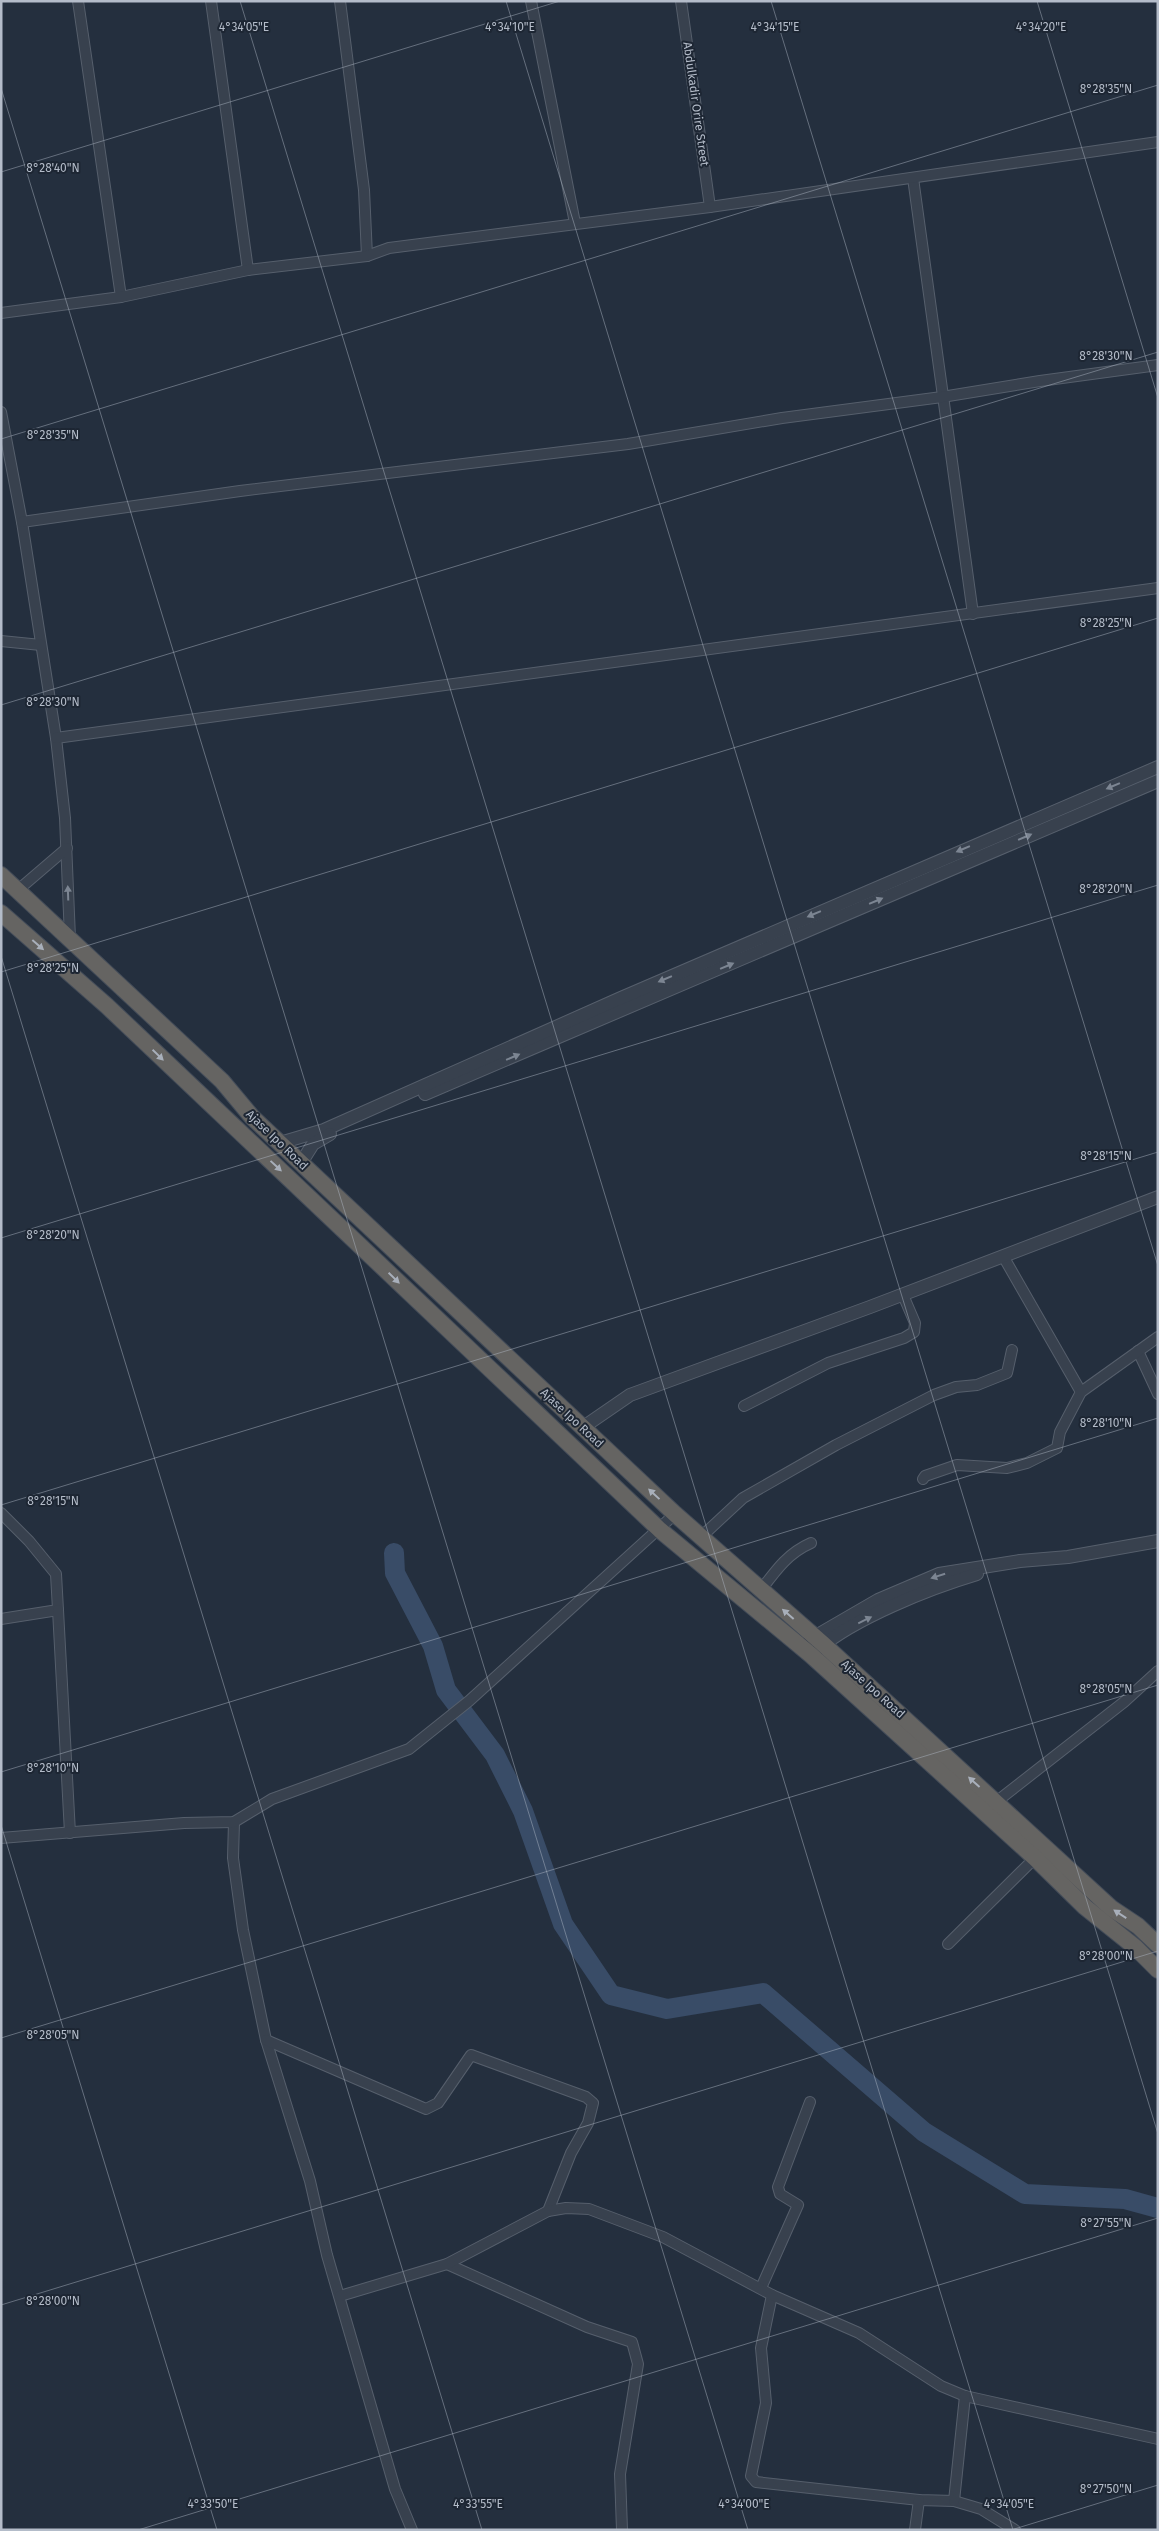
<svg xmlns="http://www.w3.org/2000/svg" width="1159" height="2531" font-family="'Fira Sans',sans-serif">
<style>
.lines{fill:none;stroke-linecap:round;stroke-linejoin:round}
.river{stroke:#394c67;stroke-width:20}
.minor-casing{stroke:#565f6c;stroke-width:12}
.tertiary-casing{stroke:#565f6c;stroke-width:14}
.trunk-casing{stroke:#434c59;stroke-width:18}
.minor{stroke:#38414e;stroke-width:10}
.tertiary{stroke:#38414e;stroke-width:12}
.trunk{stroke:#656462;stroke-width:16}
.oneway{fill:#7c8592}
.oneway2{fill:#a8afba}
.ticks{fill:none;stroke:#b4bcc9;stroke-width:1;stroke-opacity:0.45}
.labels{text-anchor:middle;stroke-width:4;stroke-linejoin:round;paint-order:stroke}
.street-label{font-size:12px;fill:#b4bcc9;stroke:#1d2633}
.ticks-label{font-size:12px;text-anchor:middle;fill:#b4bcc9;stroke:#1d2633;stroke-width:4;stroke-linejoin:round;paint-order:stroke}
</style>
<rect width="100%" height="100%" fill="#242f3e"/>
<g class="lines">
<!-- river -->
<polyline class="river" points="394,1553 395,1573 433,1646 446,1690 495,1755 523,1811 563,1924 611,1995 667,2009 763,1993 924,2132 1025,2194 1125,2199 1158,2208"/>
<defs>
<g id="minor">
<polyline points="78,1 121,297"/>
<polyline points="211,1 248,270"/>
<polyline points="340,1 364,190 367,256"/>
<polyline points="531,1 575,223"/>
<polyline points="681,1 710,207"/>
<polyline points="913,178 973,614"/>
<polyline points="1,313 121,297 248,270 367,256 389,248 710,207 1158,142"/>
<polyline points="1,412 22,522 56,738 65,818 70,938"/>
<polyline points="22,522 240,491 628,444 782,418 942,397 1040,381 1158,365"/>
<polyline points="1,641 41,645"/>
<polyline points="56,738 1158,588"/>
<polyline points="18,890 67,848"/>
<polyline points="1003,1256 1081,1392"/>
<polyline points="1138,1351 1158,1394"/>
<polyline points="744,1406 828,1363 904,1338 914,1332 915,1323 903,1295"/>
<polyline points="923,1479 925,1476 957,1465 1007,1468 1027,1463 1057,1448 1060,1432 1081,1392 1158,1337"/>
<polyline points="1,1513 29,1541 56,1574 58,1610 1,1619"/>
<polyline points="701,1537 743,1498 836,1445 934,1395 956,1387 977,1385 1007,1373 1012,1350"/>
<path d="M 761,1590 C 776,1570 788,1553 811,1543"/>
<polyline points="58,1610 70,1833"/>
<polyline points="996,1802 1124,1702 1158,1671"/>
<polyline points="234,1822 233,1858 243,1930 266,2040 310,2181 327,2255 395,2489 412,2530"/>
<polyline points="1,1838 184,1823 234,1822 272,1799 409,1749 469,1701 675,1514"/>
<polyline points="948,1944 1035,1858"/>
<polyline points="266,2040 426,2109 438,2103 471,2055 586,2097 593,2103 588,2123 571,2153 548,2211"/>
<polyline points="447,2264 587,2327 632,2342 638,2364 620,2474 622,2530"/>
<polyline points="761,2288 798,2205 780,2194 778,2187 810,2102"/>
<polyline points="772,2295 761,2348 766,2403 751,2476 756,2482 919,2500 954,2501 981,2509 1015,2530"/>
<polyline points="340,2296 447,2264 548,2211 566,2208 589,2209 663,2237 772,2295 859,2333 941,2386 965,2396 1158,2439"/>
<polyline points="954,2501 965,2396"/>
<polyline points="915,2530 919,2500"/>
</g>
<g id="tertiary">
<polyline points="425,1094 1158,781"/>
<polyline points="280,1143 324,1130 621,998 1158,767"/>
<polyline points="301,1163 313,1144 330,1134"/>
<polyline points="582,1428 630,1395 870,1307 1158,1197"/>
<polyline points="809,1640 878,1600 939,1574 1020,1561 1068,1557 1158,1541"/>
<path d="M 817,1650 C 854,1618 930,1588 977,1574"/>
</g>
<g id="trunk">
<polyline points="1,875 222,1081 252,1117 675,1514 823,1644 1111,1908 1138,1926 1158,1945"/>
<polyline points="1,913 107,1006 660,1530 811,1655 1035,1858 1085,1907 1135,1947 1158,1970"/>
</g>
</defs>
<!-- minor casing -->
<use href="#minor" class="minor-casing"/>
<!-- tertiary casing -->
<use href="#tertiary" class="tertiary-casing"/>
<!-- trunk casing -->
<use href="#trunk" class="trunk-casing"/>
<!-- minor -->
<use href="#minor" class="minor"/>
<!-- tertiary -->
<use href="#tertiary" class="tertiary"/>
<!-- trunk -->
<use href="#trunk" class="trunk"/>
</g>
<!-- one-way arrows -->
<defs><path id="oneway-solid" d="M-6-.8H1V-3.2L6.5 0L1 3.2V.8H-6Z" transform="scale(1.25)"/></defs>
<g class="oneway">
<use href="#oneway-solid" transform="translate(1113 786) rotate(157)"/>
<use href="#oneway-solid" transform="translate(1025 837) rotate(-23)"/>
<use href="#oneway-solid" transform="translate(963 849) rotate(157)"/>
<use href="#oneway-solid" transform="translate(68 893) rotate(-92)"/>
<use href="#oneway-solid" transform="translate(876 901) rotate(-23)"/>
<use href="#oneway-solid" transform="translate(814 914) rotate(157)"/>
<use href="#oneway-solid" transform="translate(727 966) rotate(-23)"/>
<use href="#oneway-solid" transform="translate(665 979) rotate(157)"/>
<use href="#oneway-solid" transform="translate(513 1057) rotate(-23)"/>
<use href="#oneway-solid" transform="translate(938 1576) rotate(162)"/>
<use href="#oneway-solid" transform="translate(865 1620) rotate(-26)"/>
</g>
<g class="oneway2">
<use href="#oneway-solid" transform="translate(38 945) rotate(41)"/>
<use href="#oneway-solid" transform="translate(158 1055) rotate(44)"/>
<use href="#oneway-solid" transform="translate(276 1166) rotate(43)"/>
<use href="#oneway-solid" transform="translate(394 1278) rotate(44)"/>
<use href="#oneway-solid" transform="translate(654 1494) rotate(-137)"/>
<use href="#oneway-solid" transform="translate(788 1614) rotate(-139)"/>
<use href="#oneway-solid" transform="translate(974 1782) rotate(-138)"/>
<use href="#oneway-solid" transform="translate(1120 1914) rotate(-147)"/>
</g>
<!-- ticks -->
<path class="ticks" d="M 240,1 L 1013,2530M 506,1 L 1158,2134M 771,1 L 1158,1266M 1037,1 L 1158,398M 1,88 L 748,2530M 1,172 L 560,1M 1,439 L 1158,85M 1,705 L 1158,352M 1,956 L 482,2530M 1,972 L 1158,618M 1,1238 L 1158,885M 1,1505 L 1158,1152M 1,1772 L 1158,1418M 1,1825 L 217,2530M 1,2038 L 1158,1685M 1,2305 L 1158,1951M 138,2530 L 1158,2218M 1011,2530 L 1158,2485"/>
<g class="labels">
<!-- street labels -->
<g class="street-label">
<text transform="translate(696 104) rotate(82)" y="4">Abdulkadir Orire Street</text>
<text transform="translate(277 1140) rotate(44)" y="4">Ajase Ipo Road</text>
<text transform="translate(572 1418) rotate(43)" y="4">Ajase Ipo Road</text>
<text transform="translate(873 1689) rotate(42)" y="4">Ajase Ipo Road</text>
</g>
</g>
<g class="ticks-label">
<text x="244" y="31">4°34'05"E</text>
<text x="510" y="31">4°34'10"E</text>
<text x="775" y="31">4°34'15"E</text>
<text x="1041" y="31">4°34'20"E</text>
<text x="1106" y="93">8°28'35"N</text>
<text x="53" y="172">8°28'40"N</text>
<text x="1106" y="360">8°28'30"N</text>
<text x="53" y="439">8°28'35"N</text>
<text x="1106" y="627">8°28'25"N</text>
<text x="53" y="706">8°28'30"N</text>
<text x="1106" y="893">8°28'20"N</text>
<text x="53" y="972">8°28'25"N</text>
<text x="1106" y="1160">8°28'15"N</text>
<text x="53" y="1239">8°28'20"N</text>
<text x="1106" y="1427">8°28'10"N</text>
<text x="53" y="1505">8°28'15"N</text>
<text x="1106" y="1693">8°28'05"N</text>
<text x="53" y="1772">8°28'10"N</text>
<text x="1106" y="1960">8°28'00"N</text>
<text x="53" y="2039">8°28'05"N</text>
<text x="1106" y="2227">8°27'55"N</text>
<text x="53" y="2305">8°28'00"N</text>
<text x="1106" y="2493">8°27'50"N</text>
<text x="213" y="2508">4°33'50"E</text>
<text x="478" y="2508">4°33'55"E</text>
<text x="744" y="2508">4°34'00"E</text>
<text x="1009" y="2508">4°34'05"E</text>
</g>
<!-- border -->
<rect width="1159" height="2531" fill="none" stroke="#b4bcc9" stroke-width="5"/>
</svg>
